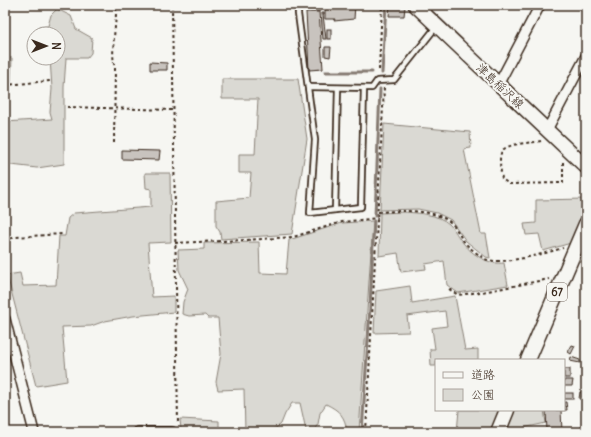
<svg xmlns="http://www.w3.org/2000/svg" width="591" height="437" font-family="Delius,'Klee One',sans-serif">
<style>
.green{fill:#dad9d3;stroke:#8a8278}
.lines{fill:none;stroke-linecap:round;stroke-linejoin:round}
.stream{stroke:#857a71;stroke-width:3}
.building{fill:#c8c3be;stroke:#3b2a1e}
.lane-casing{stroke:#3b2a1e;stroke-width:8}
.street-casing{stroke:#3b2a1e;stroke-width:12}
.secondary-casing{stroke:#3b2a1e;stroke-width:16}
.primary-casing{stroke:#3b2a1e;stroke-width:17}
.path{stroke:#3b2a1e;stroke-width:2;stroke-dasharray:3 3;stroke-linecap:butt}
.lane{stroke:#f6f6f2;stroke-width:4.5}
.street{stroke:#f6f6f2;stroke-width:9}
.secondary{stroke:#f6f6f2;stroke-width:13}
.primary{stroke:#f6f6f2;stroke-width:14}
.labels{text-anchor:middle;stroke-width:4;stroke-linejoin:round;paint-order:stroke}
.shield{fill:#f6f6f2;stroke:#73675e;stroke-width:1}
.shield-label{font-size:11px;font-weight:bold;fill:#3b2a1e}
.street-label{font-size:12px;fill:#3b2a1e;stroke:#f6f6f2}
</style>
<rect width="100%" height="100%" fill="#f6f6f2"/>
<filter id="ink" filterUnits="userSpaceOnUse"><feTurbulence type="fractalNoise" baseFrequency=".025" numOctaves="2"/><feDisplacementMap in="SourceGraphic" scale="8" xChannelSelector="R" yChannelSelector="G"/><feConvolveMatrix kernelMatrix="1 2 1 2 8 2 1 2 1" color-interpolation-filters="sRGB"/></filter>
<g filter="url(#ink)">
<!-- green -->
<g class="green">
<polygon points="57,9 71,16 76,29 92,38 91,53 87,58 66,58 64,87 64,164 37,168 11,165 5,166 5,122 52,119 50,112 52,89 50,58 58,58 58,34 39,34 39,27 48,26 51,15"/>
<polygon points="5,58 12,58 11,82 5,82"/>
<polygon points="222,79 298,79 307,139 292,234 221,239 220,232 216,226 216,201 249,198 251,173 239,173 239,154 255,154 258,99 222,99"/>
<polygon points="384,124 470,132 471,148 464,149 481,234 486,234 490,258 486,257 466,241 451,220 437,213 418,209 380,210"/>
<polygon points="145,173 170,173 171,242 148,243 152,297 174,296 174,312 133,316 105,321 91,326 62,327 67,381 36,386 7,275 20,273 23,286 56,285 59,236 65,236 68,218 74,213 151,207 151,189 146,188"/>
<polygon points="586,199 586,208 571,243 543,251 539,234 526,235 524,224 536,223 536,200"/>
<path d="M 404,212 C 418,213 438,214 449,224 C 455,229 458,238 464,244 C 473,255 489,265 504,263 L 508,285 L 458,293 L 447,285 L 444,261 L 425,264 L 426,269 L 401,272 L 398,253 L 379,256 L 380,213 Z"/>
<path d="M 373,221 L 359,432 L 347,432 C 345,416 340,411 326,404 L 320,413 L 318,424 L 314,430 L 306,430 L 300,403 L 292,403 L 285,414 L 281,424 L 276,428 L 268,432 L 245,432 L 244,389 L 218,390 L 216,382 L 221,354 L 218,318 L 208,318 L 205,315 L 189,316 L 182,314 L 183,302 L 188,289 L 179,270 L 178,250 L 204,249 L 204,243 L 259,242 L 260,273 L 286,274 L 289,240 L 342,223 Z"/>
<polygon points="410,286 412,303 455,296 465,350 478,349 478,360 436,360 436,366 431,366 430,349 435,349 432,328 447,326 445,311 407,316 409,332 374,333 376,291"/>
<polygon points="459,410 500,410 492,431 457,432"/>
<polygon points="513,410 544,410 546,423 523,428 523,432 504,432"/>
<polygon points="180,419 219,421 219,432 194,432 181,430"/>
</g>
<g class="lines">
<!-- stream -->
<g class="stream">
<polyline points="425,5 462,40"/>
<polyline points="325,72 372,72"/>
<polyline points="382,73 386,5"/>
<polyline points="375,216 380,89"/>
<polyline points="362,432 370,308 374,221"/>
</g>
</g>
<!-- building -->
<g class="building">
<polygon points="310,5 320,5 320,11 311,12"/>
<polygon points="325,5 355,5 354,19 334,21 335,19 325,19"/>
<polygon points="390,5 405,7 404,16 389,16"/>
<polygon points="306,12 319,12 323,69 309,70"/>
<polygon points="321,13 324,13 324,15 323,15 326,39 323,39"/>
<rect x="327" y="29" width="4" height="10"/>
<polygon points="325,47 331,47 330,57 325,56"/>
<polygon points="150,62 167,63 167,70 150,70"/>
<polygon points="122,150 160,151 159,160 122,159"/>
<polygon points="572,345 575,346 571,354 568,352"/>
<polygon points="571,357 580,360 580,363 570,361"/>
<rect x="564" y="369" width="6" height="9"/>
<polygon points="564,380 573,380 572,386 564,386"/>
<polygon points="585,386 586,386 586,399 583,399"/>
<polygon points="580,392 584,392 583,399 579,399"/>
<rect x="564" y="393" width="9" height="6"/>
<polygon points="564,402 566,402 567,410 562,410 564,410"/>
<polygon points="585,404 586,404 586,427 583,427"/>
<polygon points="546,410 561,410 562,432 547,432"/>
<polygon points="573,428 574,432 564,432 564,429"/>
</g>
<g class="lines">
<defs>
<g id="lane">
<polyline points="298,5 298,14 315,140 310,213 361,207 364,88"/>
<polyline points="308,87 372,88 377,81 394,80 436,27"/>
<polyline points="335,210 338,88"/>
</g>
<g id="street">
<polyline points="498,85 540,5"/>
<polyline points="547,130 586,56"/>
<polyline points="5,319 34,432"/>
<polyline points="138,432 172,432"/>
</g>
<polyline id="secondary" points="415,5 586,167"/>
<g id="primary">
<polyline points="528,360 586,224"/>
<polyline points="498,432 507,410"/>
</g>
</defs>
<!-- lane casing -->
<use href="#lane" class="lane-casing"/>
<!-- street casing -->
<use href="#street" class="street-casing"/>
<!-- secondary casing -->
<use href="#secondary" class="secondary-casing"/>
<!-- primary casing -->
<use href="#primary" class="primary-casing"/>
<!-- path -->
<g class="path">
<polyline points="172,5 178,425"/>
<polyline points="379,70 382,5"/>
<polyline points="5,85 50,81"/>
<polyline points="67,107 173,110"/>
<path d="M 541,141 C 532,143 507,143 502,151 C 498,158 501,171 502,179 L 509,184 L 563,183 L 563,162"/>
<path d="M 114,143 L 115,68 C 110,51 117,24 116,5"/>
<path d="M 378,212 C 399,211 432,208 450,222 C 457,227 460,238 466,244 C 471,249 479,255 485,259 C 501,266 546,253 563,248"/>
<polyline points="5,240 16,237 62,234"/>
<polyline points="175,243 245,240 293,237 342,222 378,218"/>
<polyline points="449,289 458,295 488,291 549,279"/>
<polyline points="366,432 384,88"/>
</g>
<!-- lane -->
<use href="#lane" class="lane"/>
<!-- street -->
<use href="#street" class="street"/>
<!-- secondary -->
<use href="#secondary" class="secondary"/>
<!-- primary -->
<use href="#primary" class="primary"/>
</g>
</g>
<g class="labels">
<!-- shield labels -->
<rect class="shield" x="547" y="283" width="20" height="18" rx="3"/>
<g class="shield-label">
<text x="557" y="296">67</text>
</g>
<!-- street labels -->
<g class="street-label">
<text transform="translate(500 86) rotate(43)" y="4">津島稲沢線</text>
</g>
</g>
<!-- margin -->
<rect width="591" height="437" fill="none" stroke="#f6f6f2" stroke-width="20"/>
<rect x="10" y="10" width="571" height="417" fill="none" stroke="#3b2a1e" stroke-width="1.5" filter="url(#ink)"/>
<!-- legend -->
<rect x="435" y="359" width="130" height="52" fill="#f6f6f2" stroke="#aba49d"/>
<rect x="443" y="372" width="20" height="6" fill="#f6f6f2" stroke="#aba49d"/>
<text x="471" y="379" font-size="12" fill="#3b2a1e">道路</text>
<rect x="443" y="389" width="20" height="12" fill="#dad9d3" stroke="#aba49d"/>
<text x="471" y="399" font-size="12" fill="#3b2a1e">公園</text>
<!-- north arrow -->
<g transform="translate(46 46) rotate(90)"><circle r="19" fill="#f6f6f2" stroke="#aba49d"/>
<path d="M0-3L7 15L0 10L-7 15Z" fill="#3b2a1e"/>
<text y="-6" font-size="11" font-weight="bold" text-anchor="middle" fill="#3b2a1e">N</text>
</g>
</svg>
